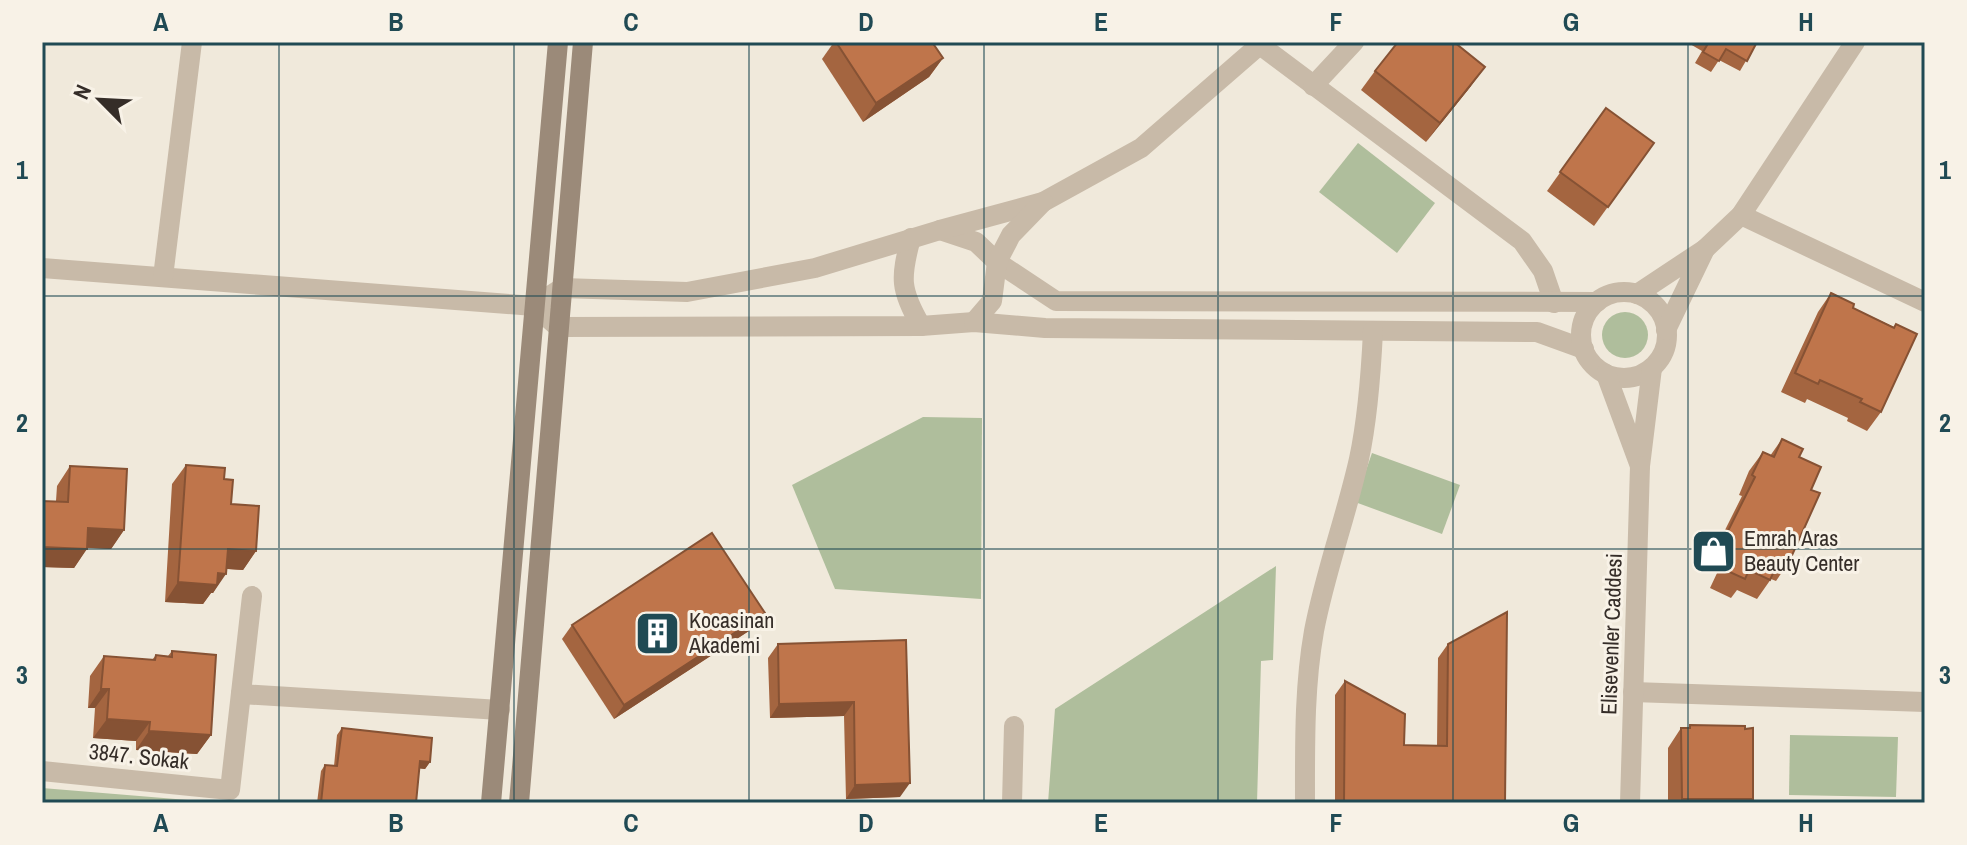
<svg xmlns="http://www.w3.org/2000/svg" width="1967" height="845" font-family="'Archivo Narrow',sans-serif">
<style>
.green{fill:#afbe9c}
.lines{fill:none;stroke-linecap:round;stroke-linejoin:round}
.street{stroke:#c8baa8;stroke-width:20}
.secondary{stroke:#9b8a79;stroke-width:20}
.wall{fill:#a46540}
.shaded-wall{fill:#865234}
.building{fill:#bf754b;stroke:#865234;stroke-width:2}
.grid{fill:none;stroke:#204a54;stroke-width:2;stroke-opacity:0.55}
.labels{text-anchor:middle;stroke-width:6;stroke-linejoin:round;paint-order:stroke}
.poi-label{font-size:22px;fill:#352d28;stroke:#f8f2e7;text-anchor:start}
.street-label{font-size:22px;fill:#352d28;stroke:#f8f2e7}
.neatline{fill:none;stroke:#204a54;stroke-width:3}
.grid-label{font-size:26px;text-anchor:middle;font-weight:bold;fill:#204a54}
</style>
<rect width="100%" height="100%" fill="#f0e9db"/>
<!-- green -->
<g class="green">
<polygon points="1358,143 1435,203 1397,253 1319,192"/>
<circle cx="1625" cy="335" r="23"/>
<polygon points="923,417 982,418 981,599 835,589 792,485"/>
<polygon points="1372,453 1460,485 1442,534 1355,502"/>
<polygon points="1276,566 1273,660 1261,661 1257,803 1048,803 1055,709"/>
<polygon points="1790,735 1898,737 1896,797 1789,795"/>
<polygon points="42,788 212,802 212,803 42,803"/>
</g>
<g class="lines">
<!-- street -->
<g class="street">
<polyline points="1260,45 1522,241 1543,271 1554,303"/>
<polyline points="1313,86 1354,42"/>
<polyline points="1741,215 1925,302"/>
<polyline points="940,230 976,242 997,262 1056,301 1597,302"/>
<path d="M 911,238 C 900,278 900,290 921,326"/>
<polyline points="1705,249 1741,215 1855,42"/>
<polyline points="42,268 534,306 558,327 921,326 974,322 1045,328 1537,332 1584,349"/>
<polyline points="163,277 192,42"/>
<circle cx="1624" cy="335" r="43"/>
<polyline points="1637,294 1705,249 1666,330"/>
<polyline points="534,306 562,288 687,292 815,268 940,230 1043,202 1141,148 1263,42"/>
<polyline points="974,322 992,301 997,262 1011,235 1043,202"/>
<polyline points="1606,374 1640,466 1652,368"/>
<polyline points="1633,692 1925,702"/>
<polyline points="241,694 500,710"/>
<polyline points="42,771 230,790 252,596"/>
<polyline points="1012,803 1014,726"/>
<path d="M 1305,803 C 1305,745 1304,688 1314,631 C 1325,573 1346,517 1359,459 C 1368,417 1371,373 1373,331"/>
<polyline points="1630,803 1640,466"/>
</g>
<!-- secondary -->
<g class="secondary">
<polyline points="491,803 558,42"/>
<polyline points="519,803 583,42"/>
</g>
</g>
<!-- wall -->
<g class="wall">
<polygon points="834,42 932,42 943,58 929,77 863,122 822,59"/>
<polygon points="1691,42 1757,42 1740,71 1719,60 1711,72 1695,63 1702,51 1690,44"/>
<polygon points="1375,71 1471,86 1426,142 1361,90"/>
<polygon points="1606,108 1654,143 1594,226 1547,191"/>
<polygon points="1831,293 1853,308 1894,327 1896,324 1881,412 1867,431 1847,421 1848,418 1807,399 1805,403 1781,392 1818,312"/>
<polygon points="1782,439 1799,457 1811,490 1789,562 1776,581 1771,579 1757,599 1737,590 1731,598 1710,588 1718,571 1707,566 1742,496 1739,495 1749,471 1763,452 1770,456"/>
<polygon points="186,465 224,479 231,504 256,551 243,570 227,569 213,593 211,593 203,604 165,602 172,484"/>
<polygon points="70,466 124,530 111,549 87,548 74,568 42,567 42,501 56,501 57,486"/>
<polygon points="572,625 755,627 614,719 562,639"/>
<polygon points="906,640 900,797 846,799 844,716 770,718 768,658 778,644"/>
<polygon points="1448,644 1505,803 1335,803 1335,695 1345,681 1404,745 1437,746 1438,658"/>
<polygon points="172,651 211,735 197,754 136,750 136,741 93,738 95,708 88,708 90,676 104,656 152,660 156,655 168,656"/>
<polygon points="1690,725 1750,803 1668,803 1668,748 1681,728 1688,728"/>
<polygon points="342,728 430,762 425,769 419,768 416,803 317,803 321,771 325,765 334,766 337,735"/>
</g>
<!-- shaded-wall -->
<g class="shaded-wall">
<polygon points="943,58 929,77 863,122 876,103"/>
<polygon points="1485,67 1471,86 1426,142 1440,123"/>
<polygon points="88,528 124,530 111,549 75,547"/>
<polygon points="42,547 87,549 74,568 42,567"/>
<polygon points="228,549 256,551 243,570 215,568"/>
<polygon points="218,573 226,574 213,593 211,593 203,604 165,602 178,582"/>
<polygon points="765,613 755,627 614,719 624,705"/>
<polygon points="101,689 109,689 95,708 88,708"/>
<polygon points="854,702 844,716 770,718 779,704"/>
<polygon points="107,719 150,722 136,741 93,738"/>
<polygon points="149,731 211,735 197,754 136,750"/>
<polygon points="420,761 430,762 425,769 415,768"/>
<polygon points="910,783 900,797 846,799 855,785"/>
<polygon points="1682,799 1753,799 1750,803 1679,803"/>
</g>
<!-- building -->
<g class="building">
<polygon points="836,42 932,42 943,58 876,103"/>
<polygon points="1398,42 1454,42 1485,67 1440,123 1375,71"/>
<polygon points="1709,42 1757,42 1747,61 1726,49 1719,61 1703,52"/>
<polygon points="1606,108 1654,143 1608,207 1560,172"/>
<polygon points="1831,293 1854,304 1853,308 1894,328 1896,324 1917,334 1881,412 1860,402 1862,399 1820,380 1818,384 1795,373"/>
<polygon points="1782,439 1803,449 1799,457 1821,467 1811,490 1820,493 1789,562 1780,558 1770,580 1749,570 1745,579 1723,569 1731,552 1720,547 1755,477 1752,475 1763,452 1774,457"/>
<polygon points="186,465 225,468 224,479 233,480 231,504 259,506 256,551 228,549 226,574 218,573 217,585 178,582"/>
<polygon points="70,466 127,469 124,530 88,528 87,549 42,547 42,501 68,502"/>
<polygon points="712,533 765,613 624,705 572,625"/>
<polygon points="1507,612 1505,803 1344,803 1345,681 1405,714 1404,745 1447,746 1448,644"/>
<polygon points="906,640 910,783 855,785 854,702 779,704 778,644"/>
<polygon points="172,651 216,655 211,735 149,731 150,722 107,719 109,689 101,689 104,656 155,660 156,655 172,657"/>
<polygon points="1690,725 1745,726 1745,729 1753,728 1753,799 1682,799 1681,728 1690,728"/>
<polygon points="342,728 432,738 430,762 420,761 416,803 321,803 325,765 337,766"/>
</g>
<!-- grid -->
<path class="grid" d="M 279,42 L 279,803M 514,42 L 514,803M 749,42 L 749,803M 984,42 L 984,803M 1218,42 L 1218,803M 1453,42 L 1453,803M 1688,42 L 1688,803M 42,296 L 1925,296M 42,549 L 1925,549"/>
<!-- icons -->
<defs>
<symbol id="shop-square" viewBox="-11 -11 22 22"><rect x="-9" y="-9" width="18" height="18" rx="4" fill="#204a54" stroke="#f8f2e7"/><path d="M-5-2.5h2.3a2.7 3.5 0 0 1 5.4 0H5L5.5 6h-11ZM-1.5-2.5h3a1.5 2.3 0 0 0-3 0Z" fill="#fff"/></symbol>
<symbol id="building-square" viewBox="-11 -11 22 22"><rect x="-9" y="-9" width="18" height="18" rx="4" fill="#204a54" stroke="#f8f2e7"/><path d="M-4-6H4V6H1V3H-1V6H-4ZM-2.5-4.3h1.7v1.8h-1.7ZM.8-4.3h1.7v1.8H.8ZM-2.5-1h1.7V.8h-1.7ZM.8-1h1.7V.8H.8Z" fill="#fff"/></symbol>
</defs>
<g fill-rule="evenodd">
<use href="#shop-square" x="1688" y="526" width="51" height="51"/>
<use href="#building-square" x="632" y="608" width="51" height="51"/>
</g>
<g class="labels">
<!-- poi labels -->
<g class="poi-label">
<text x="1744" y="546">Emrah Aras<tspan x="1744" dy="25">Beauty Center</tspan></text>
<text x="689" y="628">Kocasinan<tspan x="689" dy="25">Akademi</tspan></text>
</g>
<!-- street labels -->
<g class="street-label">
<text transform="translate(1611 634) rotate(-88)" y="8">Elisevenler Caddesi</text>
<text transform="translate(139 756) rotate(6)" y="8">3847. Sokak</text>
</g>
</g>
<!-- border -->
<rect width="1967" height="845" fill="none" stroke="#f8f2e7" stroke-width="88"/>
<!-- north arrow -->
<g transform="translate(100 100) rotate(294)" stroke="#f8f2e7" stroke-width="6" paint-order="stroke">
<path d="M0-6L14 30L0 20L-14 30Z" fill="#352d28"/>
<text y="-12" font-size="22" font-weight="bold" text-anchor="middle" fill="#352d28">N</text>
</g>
<rect x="44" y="44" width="1879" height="757" class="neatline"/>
<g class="grid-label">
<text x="161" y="31">A</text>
<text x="396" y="31">B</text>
<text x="631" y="31">C</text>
<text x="866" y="31">D</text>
<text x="1101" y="31">E</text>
<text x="1336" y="31">F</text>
<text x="1571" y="31">G</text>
<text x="1806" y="31">H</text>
<text x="22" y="179">1</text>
<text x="1945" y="179">1</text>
<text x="22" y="432">2</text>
<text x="1945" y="432">2</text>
<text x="22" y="684">3</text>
<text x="1945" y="684">3</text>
<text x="161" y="832">A</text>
<text x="396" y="832">B</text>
<text x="631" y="832">C</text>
<text x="866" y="832">D</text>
<text x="1101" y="832">E</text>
<text x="1336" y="832">F</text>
<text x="1571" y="832">G</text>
<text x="1806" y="832">H</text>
</g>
</svg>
